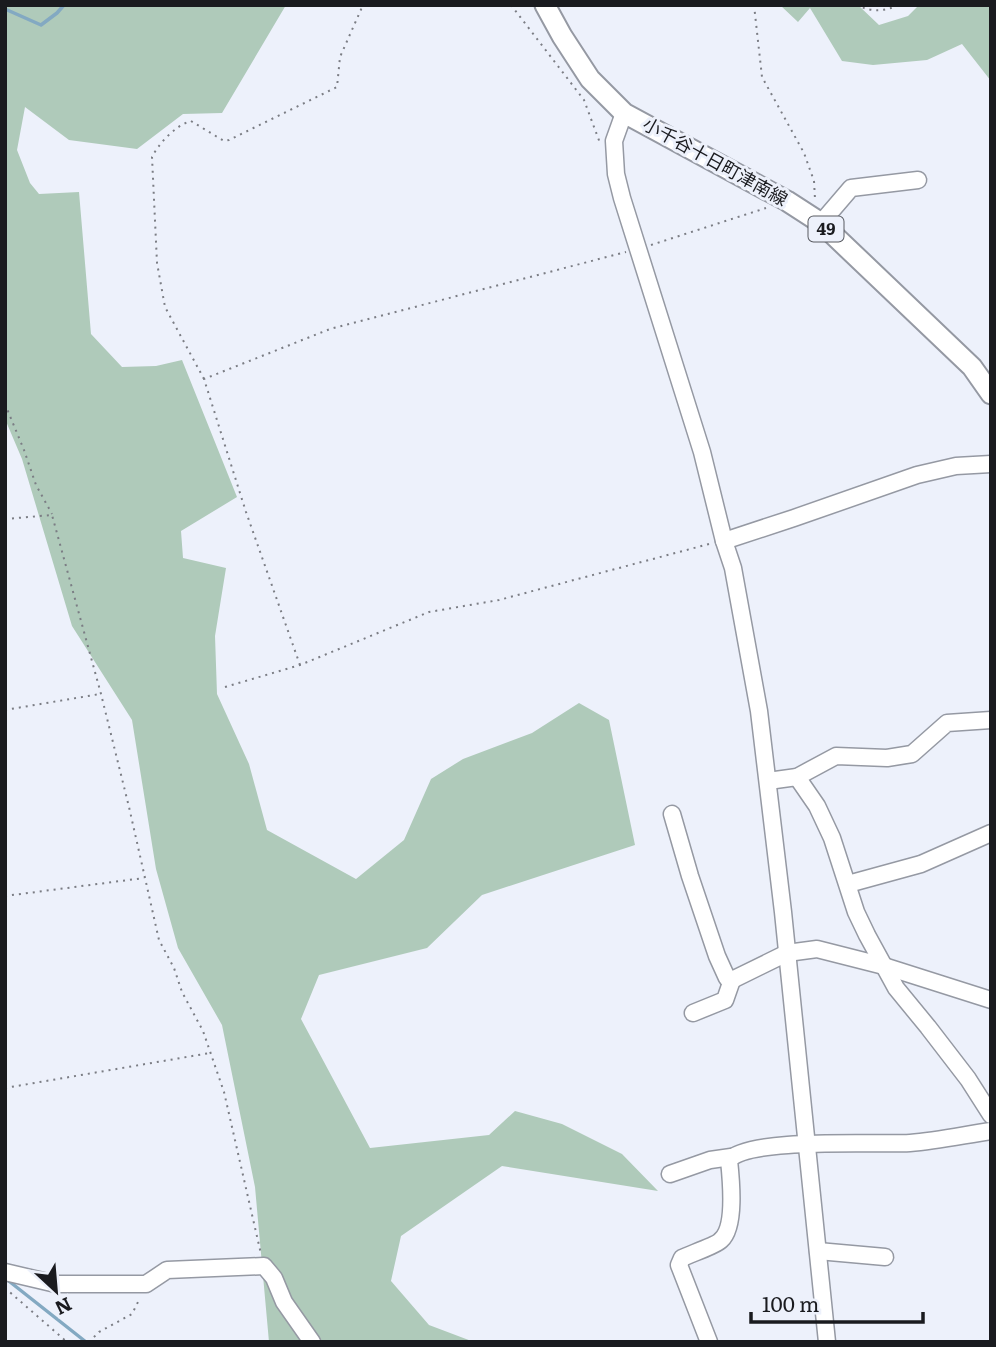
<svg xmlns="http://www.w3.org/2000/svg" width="996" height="1347" font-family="Literata,'Noto Sans JP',serif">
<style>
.green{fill:#afcaba}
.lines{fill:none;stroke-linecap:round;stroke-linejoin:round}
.stream{stroke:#83a9c2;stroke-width:3.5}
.minor-casing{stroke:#9599a3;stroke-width:19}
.major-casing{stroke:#9599a3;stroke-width:23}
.path{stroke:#7b7d84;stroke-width:2;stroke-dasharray:2 5;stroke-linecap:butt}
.minor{stroke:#fff;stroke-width:16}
.major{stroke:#fff;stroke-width:19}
.labels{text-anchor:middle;stroke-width:6;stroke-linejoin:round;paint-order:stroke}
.shield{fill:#edf1fb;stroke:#595b61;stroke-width:2}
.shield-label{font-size:16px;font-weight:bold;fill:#1a1b1f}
.street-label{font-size:18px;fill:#1a1b1f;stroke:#edf1fb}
</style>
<rect width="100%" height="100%" fill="#edf1fb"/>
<!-- green -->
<g class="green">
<polygon points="5,5 286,5 222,113 183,114 137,149 69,140 25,107 17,150 30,183 39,194 79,192 91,334 122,367 156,366 182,360 237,497 181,531 183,558 226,568 215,636 217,694 249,764 267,830 356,879 404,840 431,779 463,759 532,733 579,703 609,720 635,845 482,895 427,948 319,975 301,1019 370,1148 489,1135 515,1111 562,1124 622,1154 658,1191 502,1166 401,1236 391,1281 429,1325 474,1342 269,1342 255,1187 222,1025 178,948 156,869 132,720 72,626 22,459 5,419"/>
<polygon points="780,5 858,5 879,25 908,16 919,5 991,5 991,81 962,44 927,60 873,65 842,61 810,8 798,22"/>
</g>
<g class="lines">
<!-- stream -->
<g class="stream">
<polyline points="5,9 41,25 57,13 64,5"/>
<polyline points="5,1278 86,1342"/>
</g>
<defs>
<g id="minor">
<polyline points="624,113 614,141 616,174 622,198 702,452 724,541 733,568 759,711 783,912 827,1342"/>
<polyline points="821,223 851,188 918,180"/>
<polyline points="724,541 794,518 917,475 956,466 991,464"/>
<polyline points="797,777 817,806 832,838 856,912 867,935 896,988 928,1027 968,1079 991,1115"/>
<polyline points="768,781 797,777 836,756 887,758 912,754 947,723 991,720"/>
<polyline points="672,814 690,876 717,956 727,978 732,980 787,953 817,949 884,966 991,1000"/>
<polyline points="848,884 921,864 991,833"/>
<polyline points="693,1013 725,1000 732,980"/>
<polyline points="670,1174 710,1160 731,1157"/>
<polyline points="818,1251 885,1257"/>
<polyline points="5,1272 56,1284 146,1284 167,1270 264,1266 274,1278 284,1302 312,1342"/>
<path d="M 709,1342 L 679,1265 L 682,1258 C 690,1254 717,1245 721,1240 C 736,1227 731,1179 729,1160 C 749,1137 876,1145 910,1143 C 937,1141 964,1135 991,1131"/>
</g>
<polyline id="major" points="545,5 562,36 590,79 624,113 787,201 821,223 972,367 991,394"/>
</defs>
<!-- minor casing -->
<use href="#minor" class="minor-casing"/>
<!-- major casing -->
<use href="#major" class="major-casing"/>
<!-- path -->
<g class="path">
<polyline points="511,5 584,100 600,143"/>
<polyline points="754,5 762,77 804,153 814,181 815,199"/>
<path d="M 856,5 C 872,12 883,12 899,5"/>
<polyline points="651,245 766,208"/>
<path d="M 204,379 L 165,307 L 157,263 L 152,157 C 159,143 176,125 191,121 L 224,141 L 229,140 L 337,87 L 340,57 L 363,5"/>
<polyline points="5,404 24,450 36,485 52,514"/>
<polyline points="5,519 52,515 101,694 129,807 159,940 174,968 182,992 203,1031 224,1092 261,1254"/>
<polyline points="300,665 246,512 204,379 330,329 626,252"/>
<polyline points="225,687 300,665 429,612 499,600 709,544"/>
<polyline points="5,710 100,694"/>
<polyline points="5,896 144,878"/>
<polyline points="5,1088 210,1053"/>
<polyline points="5,1288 67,1342"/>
<polyline points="89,1342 99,1332 132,1314 140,1298"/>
</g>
<!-- minor -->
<use href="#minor" class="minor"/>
<!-- major -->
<use href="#major" class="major"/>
</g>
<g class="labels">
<!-- shield labels -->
<rect class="shield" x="808.5" y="216.5" width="35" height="25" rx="5"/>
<g class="shield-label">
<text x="826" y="235">49</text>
</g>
<!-- street labels -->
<g class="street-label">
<text transform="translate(715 162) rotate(29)" y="6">小千谷十日町津南線</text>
</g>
</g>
<!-- border -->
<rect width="996" height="1347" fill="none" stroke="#1a1b1f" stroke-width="14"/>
<!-- north arrow -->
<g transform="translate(56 1291) rotate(154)" stroke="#edf1fb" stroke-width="5" paint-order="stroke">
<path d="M0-5L12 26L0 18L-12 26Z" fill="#1a1b1f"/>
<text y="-10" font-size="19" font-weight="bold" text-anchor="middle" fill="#1a1b1f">N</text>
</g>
<!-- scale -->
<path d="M751 1312v10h172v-10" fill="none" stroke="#1a1b1f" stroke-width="3.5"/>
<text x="762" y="1312" font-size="21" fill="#1a1b1f" stroke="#edf1fb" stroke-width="5" paint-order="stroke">100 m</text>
</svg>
